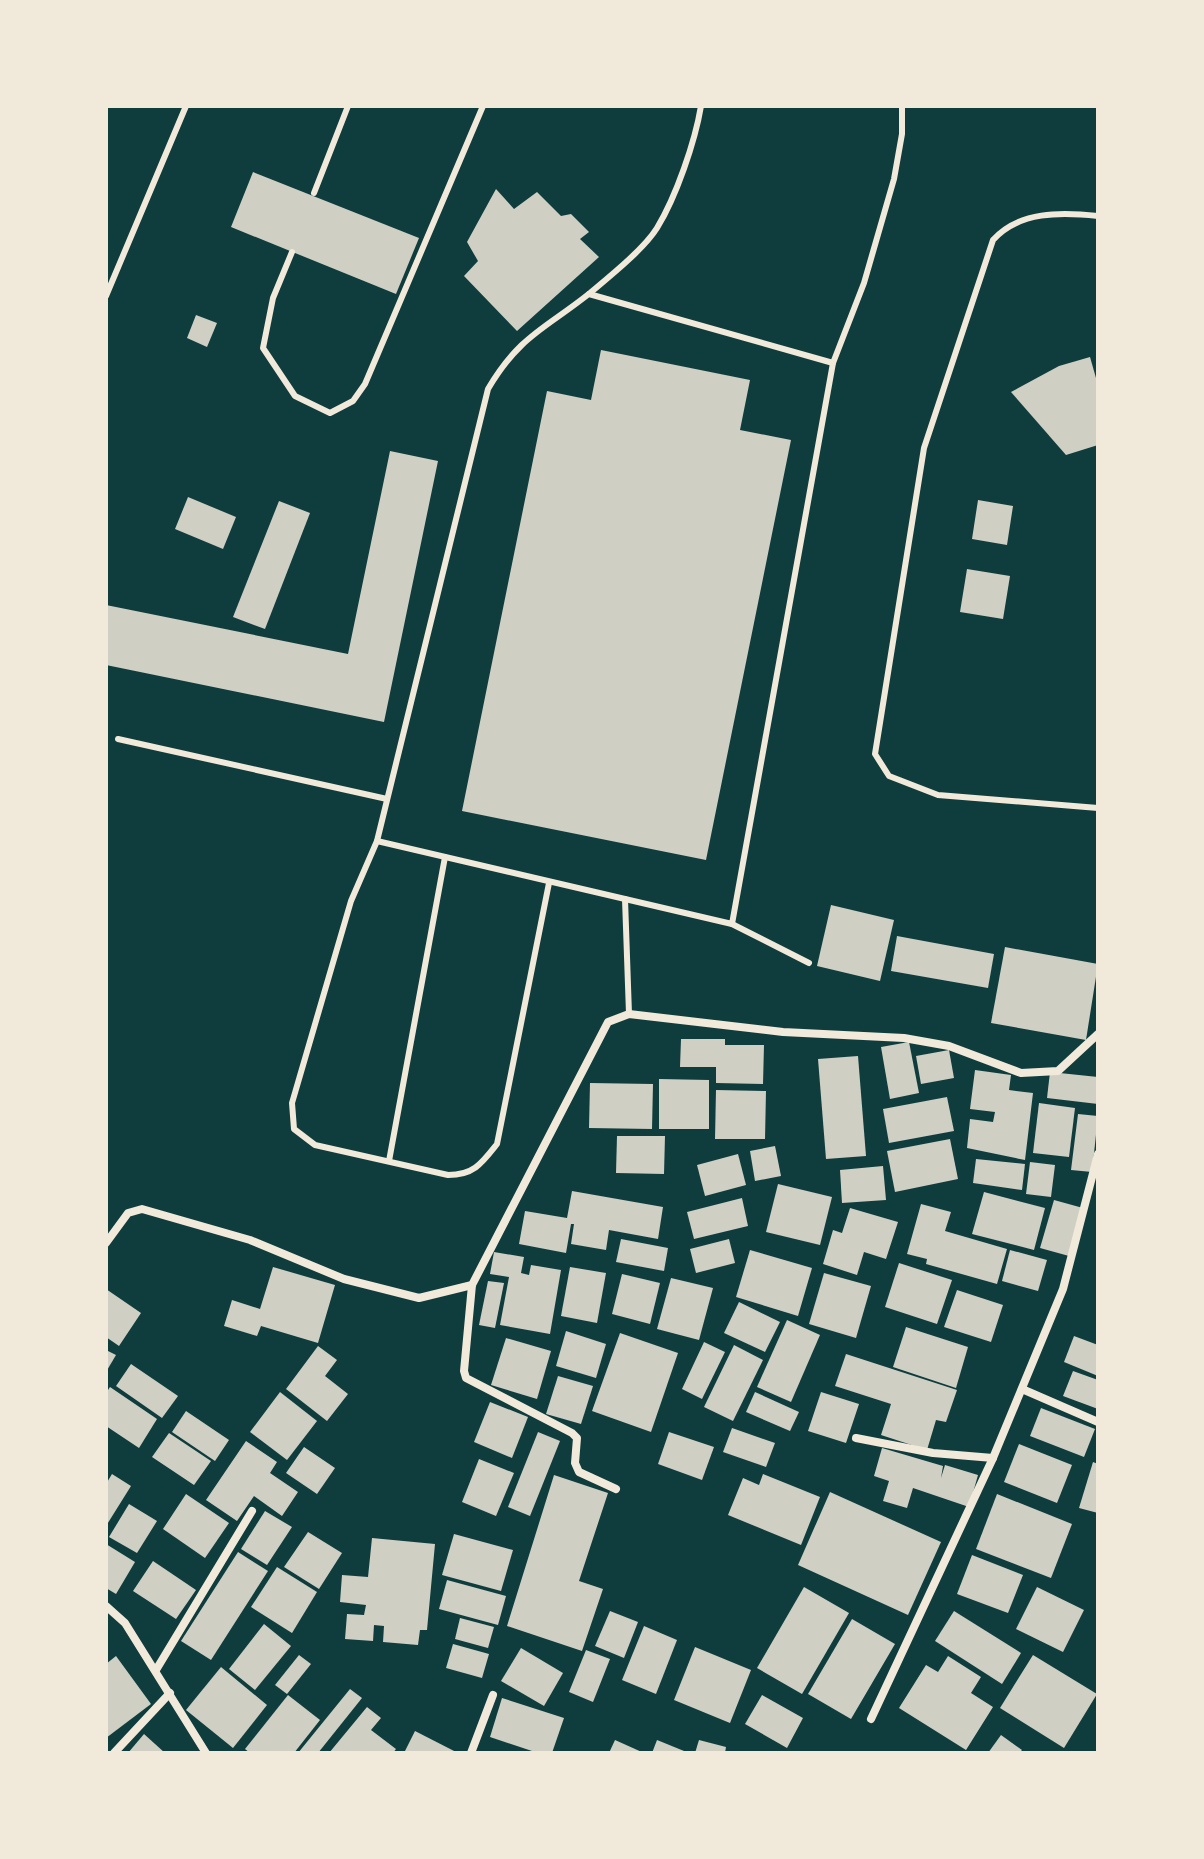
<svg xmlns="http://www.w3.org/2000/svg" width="1204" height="1859" font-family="Georgia,serif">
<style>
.building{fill:#cfcfc3}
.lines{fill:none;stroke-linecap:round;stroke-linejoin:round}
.service{stroke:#f1e9da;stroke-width:6}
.minor{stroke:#f1e9da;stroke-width:8}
</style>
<rect width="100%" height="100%" fill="#0f3d3e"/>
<!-- building -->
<g class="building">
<polygon points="253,172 419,238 396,294 231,227"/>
<polygon points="496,189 514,209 537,192 561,216 571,214 589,232 580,239 599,257 517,331 464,276 478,261 467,242"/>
<polygon points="196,315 217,323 207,347 187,338"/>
<polygon points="601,350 750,380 740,430 791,440 706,860 462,811 547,391 591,400"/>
<polygon points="1090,357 1098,385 1098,445 1066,455 1011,392 1059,366"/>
<polygon points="390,451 438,461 384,722 106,665 106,605 348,654"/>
<polygon points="188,497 236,517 223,549 175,529"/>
<polygon points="978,500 1013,506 1007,545 972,539"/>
<polygon points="279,501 310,513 265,629 233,617"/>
<polygon points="967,569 1010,576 1003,619 960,612"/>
<polygon points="831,905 894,920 880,981 817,966"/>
<polygon points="897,936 994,954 988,988 891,971"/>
<polygon points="1005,947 1098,964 1086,1040 991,1023"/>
<polygon points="681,1039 725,1039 725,1045 764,1045 763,1084 716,1083 716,1067 680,1067"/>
<polygon points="909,1042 919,1093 890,1099 881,1047"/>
<polygon points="949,1050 954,1078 921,1084 916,1056"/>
<polygon points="858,1056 866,1156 826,1159 818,1059"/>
<polygon points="975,1070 1011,1075 1009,1090 1033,1093 1025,1160 967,1148 970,1119 993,1122 995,1112 970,1109"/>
<polygon points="1050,1072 1098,1077 1098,1104 1047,1098"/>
<polygon points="659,1079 709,1080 709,1129 659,1129"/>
<polygon points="590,1083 653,1084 652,1129 589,1128"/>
<polygon points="716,1090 766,1091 765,1139 715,1139"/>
<polygon points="947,1097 954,1131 889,1143 883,1109"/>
<polygon points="1039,1103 1075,1108 1069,1157 1033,1153"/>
<polygon points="1078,1114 1098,1116 1092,1172 1071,1170"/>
<polygon points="617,1136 665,1136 664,1174 616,1173"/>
<polygon points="950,1139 958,1179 895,1192 887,1151"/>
<polygon points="775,1146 781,1176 755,1181 750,1151"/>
<polygon points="738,1154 746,1185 705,1196 697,1165"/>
<polygon points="976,1159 1025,1164 1022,1190 973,1183"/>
<polygon points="1030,1162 1055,1165 1051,1197 1026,1194"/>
<polygon points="883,1166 886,1200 842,1203 840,1170"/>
<polygon points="778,1184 832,1197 820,1245 766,1232"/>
<polygon points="572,1191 663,1207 658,1239 609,1230 606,1250 571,1244 574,1224 571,1224 566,1253 519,1244 525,1211 567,1218"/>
<polygon points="984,1192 1045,1208 1034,1250 972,1234"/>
<polygon points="742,1198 748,1226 694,1239 687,1212"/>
<polygon points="1054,1200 1083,1208 1069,1256 1040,1248"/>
<polygon points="921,1204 951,1212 945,1231 1007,1249 997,1284 926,1264 927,1259 907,1254"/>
<polygon points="850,1208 898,1222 886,1259 864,1252 857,1275 823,1264 833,1230 842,1233"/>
<polygon points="621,1239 668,1248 664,1271 616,1262"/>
<polygon points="729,1239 735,1263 696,1273 690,1249"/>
<polygon points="750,1250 812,1268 798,1316 736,1297"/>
<polygon points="1010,1250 1047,1260 1038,1291 1002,1281"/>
<polygon points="494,1252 524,1257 521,1273 529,1275 531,1265 561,1270 550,1334 500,1325 509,1277 490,1274"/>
<polygon points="899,1263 952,1280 937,1324 885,1307"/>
<polygon points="273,1267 335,1285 318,1343 261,1326 257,1336 224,1326 232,1300 260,1309"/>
<polygon points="570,1267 606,1273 597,1323 561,1316"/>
<polygon points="824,1273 871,1286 856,1338 809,1324"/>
<polygon points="622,1274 660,1283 650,1324 612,1314"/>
<polygon points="671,1278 713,1288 699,1340 657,1329"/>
<polygon points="488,1281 504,1283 495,1328 479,1325"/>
<polygon points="106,1289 141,1313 119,1346 106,1337"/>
<polygon points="957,1290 1003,1305 991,1342 944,1327"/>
<polygon points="739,1302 780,1322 765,1352 724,1333"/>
<polygon points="787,1320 820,1335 791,1402 757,1387"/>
<polygon points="906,1327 968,1347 956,1388 893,1367"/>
<polygon points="566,1331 606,1344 596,1378 556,1366"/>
<polygon points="620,1333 678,1353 651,1432 592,1411"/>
<polygon points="1074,1336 1098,1345 1098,1376 1064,1362"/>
<polygon points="506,1338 551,1351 537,1399 491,1385"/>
<polygon points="704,1342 725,1352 702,1399 682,1389"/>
<polygon points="734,1345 763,1360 733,1421 704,1407"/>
<polygon points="318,1346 337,1360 325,1376 348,1394 327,1421 286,1389"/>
<polygon points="106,1350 116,1355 106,1372"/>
<polygon points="846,1354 957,1390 946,1422 936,1420 927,1450 881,1435 891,1404 835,1386"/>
<polygon points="131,1364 178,1396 162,1418 116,1386"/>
<polygon points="1073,1371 1098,1380 1098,1409 1063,1396"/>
<polygon points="558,1376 593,1386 581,1424 546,1414"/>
<polygon points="110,1387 157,1419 139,1448 106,1426 106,1393"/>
<polygon points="280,1392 317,1421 287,1460 250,1432"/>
<polygon points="755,1392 799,1412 790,1431 746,1412"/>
<polygon points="821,1392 859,1404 846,1443 808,1431"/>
<polygon points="490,1402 528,1417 512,1458 474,1442"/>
<polygon points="1041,1408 1095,1429 1084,1457 1030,1436"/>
<polygon points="186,1411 229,1440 215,1461 172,1432"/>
<polygon points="732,1428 775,1443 766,1467 723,1452"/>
<polygon points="538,1432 560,1441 530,1516 508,1507"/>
<polygon points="669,1432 714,1447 702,1480 658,1464"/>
<polygon points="169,1433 211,1461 194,1485 152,1457"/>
<polygon points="246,1441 277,1462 270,1473 298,1492 282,1516 254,1496 237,1521 206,1500"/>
<polygon points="1019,1444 1072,1465 1057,1503 1004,1482"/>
<polygon points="304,1447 335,1468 317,1494 286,1473"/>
<polygon points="882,1448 943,1466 941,1478 945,1465 978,1475 969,1507 913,1488 907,1508 883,1501 889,1481 874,1476"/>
<polygon points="479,1459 514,1473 496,1516 462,1502"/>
<polygon points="1093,1462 1098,1464 1098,1513 1079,1508"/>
<polygon points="112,1474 131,1486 106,1526 106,1484"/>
<polygon points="763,1474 820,1497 801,1545 728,1515 743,1478 759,1485"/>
<polygon points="554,1475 608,1493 579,1581 603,1589 582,1651 507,1626"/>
<polygon points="830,1492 941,1542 908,1615 798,1565"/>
<polygon points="186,1494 229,1523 205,1558 163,1529"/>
<polygon points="997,1494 1072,1524 1051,1578 976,1549"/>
<polygon points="129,1504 157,1521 137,1553 109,1537"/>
<polygon points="265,1511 292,1527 267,1565 241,1549"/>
<polygon points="308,1532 342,1553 319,1589 284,1567"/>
<polygon points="454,1534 513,1550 501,1591 442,1575"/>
<polygon points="372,1538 435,1544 427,1630 420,1630 418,1645 383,1642 384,1626 374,1625 373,1641 345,1639 347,1614 364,1615 366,1605 340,1602 342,1575 368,1577"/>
<polygon points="106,1544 135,1562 116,1594 106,1588"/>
<polygon points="238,1552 268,1571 211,1660 181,1641"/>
<polygon points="972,1555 1023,1575 1008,1613 957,1594"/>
<polygon points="153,1561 196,1590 176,1619 133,1591"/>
<polygon points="277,1567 317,1592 292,1633 251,1607"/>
<polygon points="447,1580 506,1596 498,1625 439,1609"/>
<polygon points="804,1587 849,1613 802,1694 757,1668"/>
<polygon points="1037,1587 1084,1610 1063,1652 1016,1629"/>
<polygon points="610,1611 638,1622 624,1658 595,1646"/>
<polygon points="954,1611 1021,1653 1002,1684 935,1641"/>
<polygon points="460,1618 494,1627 488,1648 455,1639"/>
<polygon points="852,1619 895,1644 851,1719 808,1694"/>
<polygon points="264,1624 291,1646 255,1690 229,1669"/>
<polygon points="644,1626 677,1640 656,1694 622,1680"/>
<polygon points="453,1644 489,1654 482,1678 446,1668"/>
<polygon points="695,1647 751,1670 730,1723 674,1700"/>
<polygon points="521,1648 563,1673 544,1706 501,1681"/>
<polygon points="586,1650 610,1659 593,1702 569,1692"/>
<polygon points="299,1655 311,1664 287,1694 275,1685"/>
<polygon points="1033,1655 1097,1694 1064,1748 1000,1708"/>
<polygon points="116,1656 151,1704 106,1738 106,1664"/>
<polygon points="948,1656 981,1677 971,1693 993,1707 966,1750 899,1708 926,1665 938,1672"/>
<polygon points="221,1667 267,1705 233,1748 186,1710"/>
<polygon points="350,1689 362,1698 318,1753 298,1753"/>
<polygon points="288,1695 320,1720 294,1753 250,1753 245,1749"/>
<polygon points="762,1695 803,1718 787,1748 745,1724"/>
<polygon points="502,1698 564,1718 552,1753 538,1753 490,1737"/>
<polygon points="367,1707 381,1718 371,1730 396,1749 393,1753 329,1753"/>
<polygon points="415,1731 458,1753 404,1753"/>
<polygon points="144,1734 165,1753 128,1753"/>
<polygon points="1001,1735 1022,1750 1019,1753 988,1753"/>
<polygon points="615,1740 644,1753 609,1753"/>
<polygon points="657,1740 689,1753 652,1753"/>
<polygon points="699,1740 726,1747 725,1753 695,1753"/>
</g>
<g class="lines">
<!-- service -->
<g class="service">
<path d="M 701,106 C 695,142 676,197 657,228 C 644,249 609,277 590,293 C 545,329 520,335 488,389 L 377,841 L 732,924 L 833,363 L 864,283 L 894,179 L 902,134 L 902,106"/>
<polyline points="314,193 348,106"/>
<path d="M 1098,216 C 1061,212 1019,211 993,240 L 924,448 L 875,754 L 889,776 L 938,795 L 1098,808"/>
<polyline points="292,252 273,298 263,348 295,396 330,413 353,401 365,384 483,106"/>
<polyline points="589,294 833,363"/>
<polyline points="106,296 186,106"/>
<polyline points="118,739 387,799"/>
<path d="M 377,841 L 351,901 L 292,1103 L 294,1129 L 315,1145 L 448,1175 C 474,1175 482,1163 497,1144 L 549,883"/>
<polyline points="625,899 629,1014"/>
<polyline points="732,924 809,963"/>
<polyline points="389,1161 445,857"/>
</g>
<!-- minor -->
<g class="minor">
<polyline points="106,1243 128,1213 142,1209 250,1240 344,1279 419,1298 472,1285 608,1022 629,1014 783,1032 904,1038 949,1046 1021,1073 1058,1071 1098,1034"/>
<polyline points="472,1285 464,1371 466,1378 572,1433 577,1438 575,1463 579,1472 616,1489"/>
<polyline points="1022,1389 1098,1422"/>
<polyline points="856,1438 933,1453 993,1458"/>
<polyline points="106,1606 125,1623 206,1753"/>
<polyline points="156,1670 252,1511"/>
<polyline points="871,1719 993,1458 1063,1289 1098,1154"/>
<polyline points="114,1753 170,1693"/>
<polyline points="471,1753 493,1695"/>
</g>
</g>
<!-- border -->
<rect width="1204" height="1859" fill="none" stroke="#f1e9da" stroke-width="216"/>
</svg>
